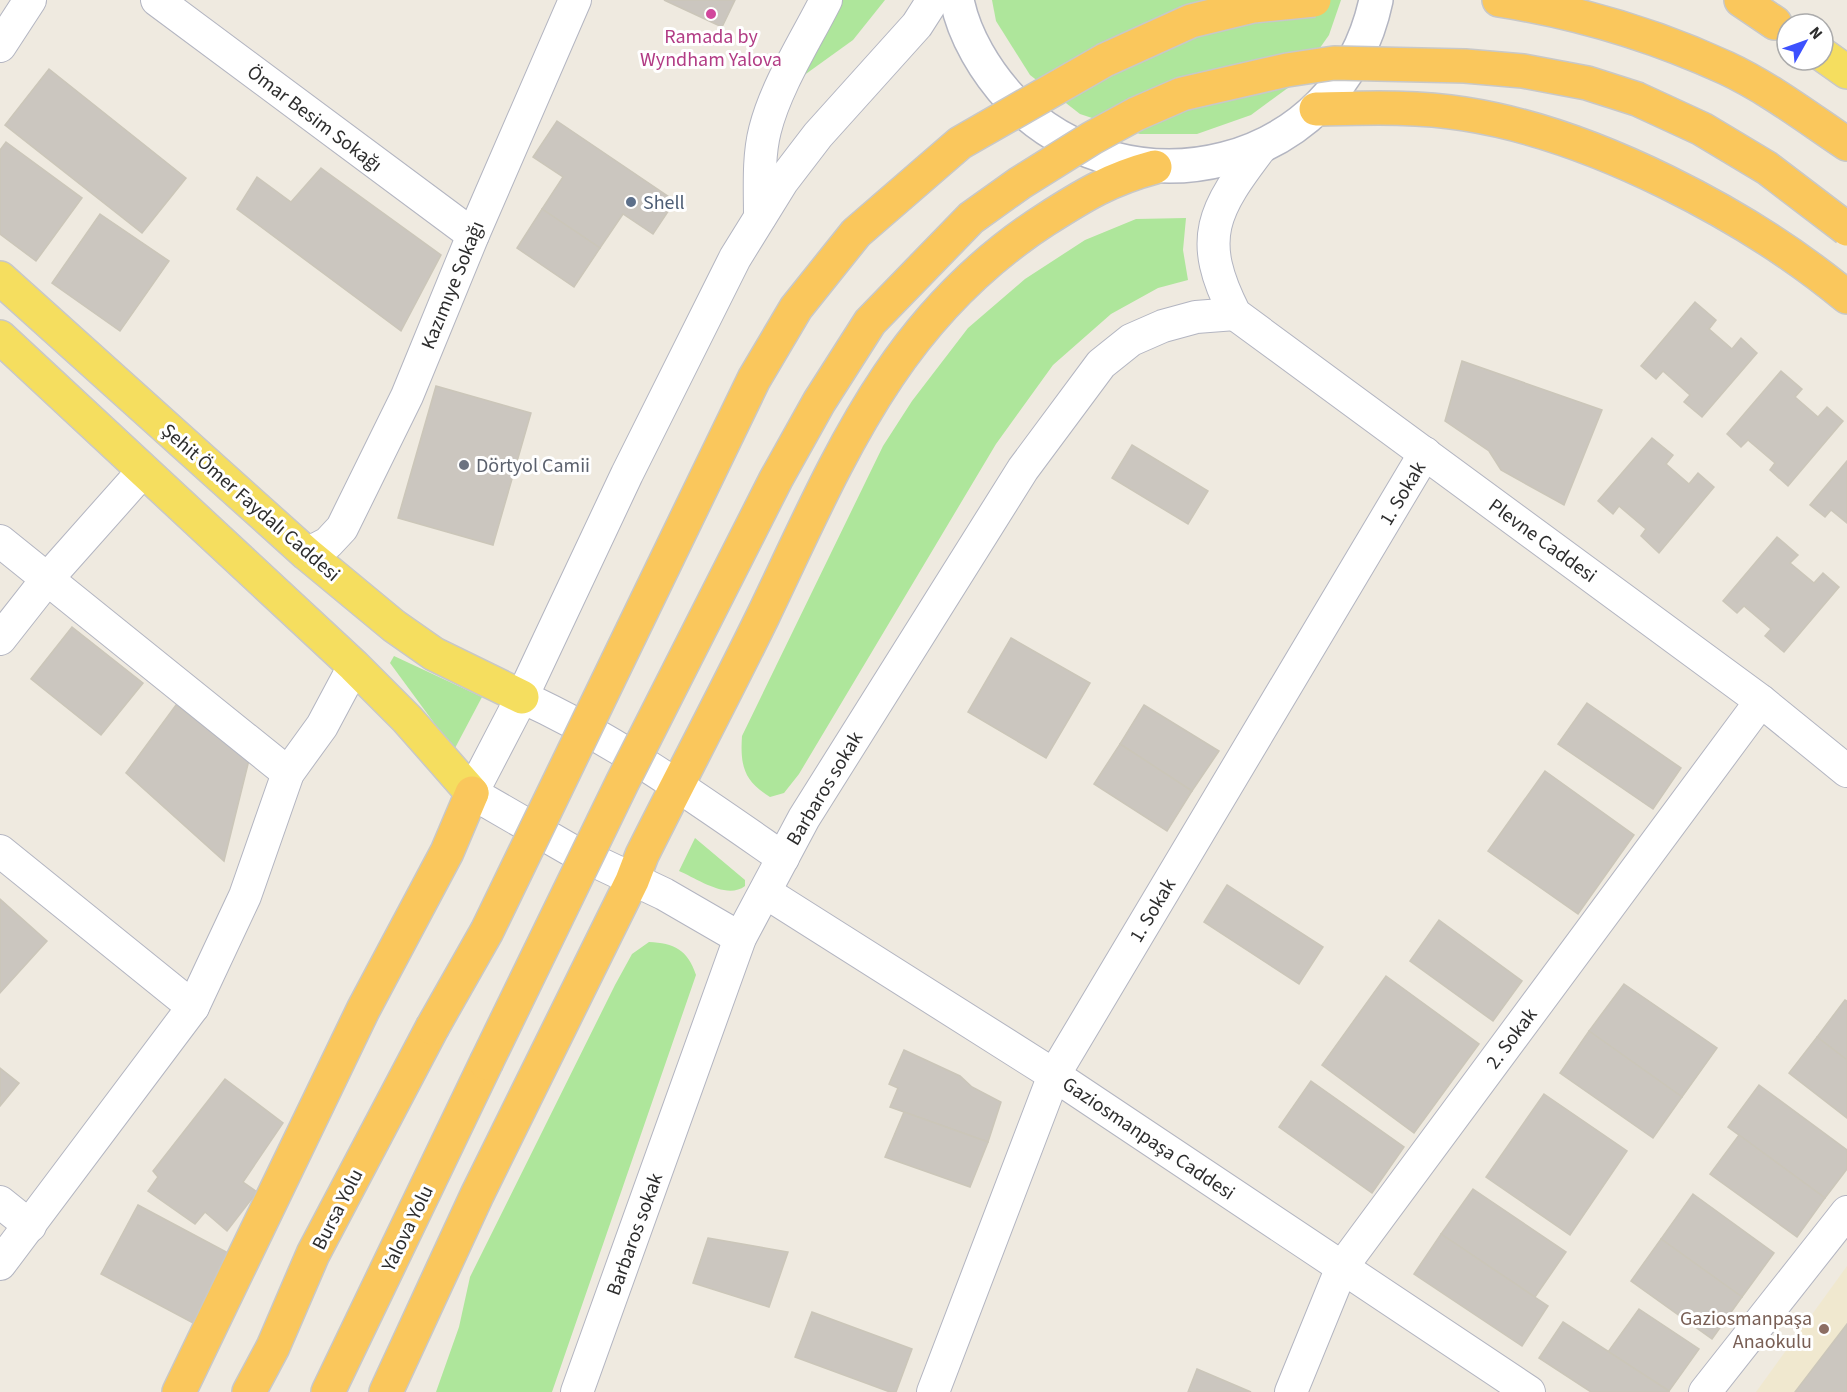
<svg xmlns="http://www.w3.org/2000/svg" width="1847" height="1392" font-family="'Source Sans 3',sans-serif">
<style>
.education{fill:#f0e8cf}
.green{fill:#aee69b}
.building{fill:#cbc6bf;stroke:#cbc6b9;stroke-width:1.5}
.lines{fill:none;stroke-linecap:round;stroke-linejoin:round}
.minor-casing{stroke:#b3b5c1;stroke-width:34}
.tertiary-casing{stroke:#b3b5c1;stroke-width:36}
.primary-casing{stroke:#c8c8c8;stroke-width:36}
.trunk-casing{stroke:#c8c8c8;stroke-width:36}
.minor{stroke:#fff;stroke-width:32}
.tertiary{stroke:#fff;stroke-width:33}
.primary{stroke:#f5de5f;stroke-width:33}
.trunk{stroke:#fac75c;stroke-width:33}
.trunk-bridge-casing{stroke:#c8c8c8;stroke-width:36;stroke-linecap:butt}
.trunk-bridge{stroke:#fac75c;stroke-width:33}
.hotel-dot{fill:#d1479c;stroke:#fff;stroke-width:2}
.service-dot{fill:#5c6f8a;stroke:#fff;stroke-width:2}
.worship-dot{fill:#6b7280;stroke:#fff;stroke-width:2}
.education-dot{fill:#8d6e63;stroke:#fff;stroke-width:2}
.labels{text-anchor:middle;stroke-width:6;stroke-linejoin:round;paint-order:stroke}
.hotel-label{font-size:20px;fill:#b23c85;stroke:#fff}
.street-label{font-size:20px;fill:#2d2d2d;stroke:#fff}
.service-label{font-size:20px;fill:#4e5e75;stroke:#fff;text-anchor:start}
.worship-label{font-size:20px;fill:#5b616d;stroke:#fff;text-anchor:start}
.education-label{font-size:20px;fill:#785e54;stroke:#fff;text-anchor:end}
</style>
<rect width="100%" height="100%" fill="#efeae0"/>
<!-- education -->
<polygon class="education" points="1847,1266 1847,1392 1756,1392"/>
<!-- green -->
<g class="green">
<polygon points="841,0 885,0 853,40 803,76"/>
<polygon points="992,0 1341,0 1329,35 1296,82 1251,115 1197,134 1140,134 1080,114 1030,75 996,21"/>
<path d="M 1186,218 L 1183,250 L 1188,280 L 1158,288 L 1111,314 L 1053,365 L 996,444 L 799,774 L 784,793 L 770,797 C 744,781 740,766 742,736 L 883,446 L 912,401 L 968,328 L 1025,279 L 1085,240 L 1136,219 Z"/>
<polygon points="394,656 482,697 454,750 390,663"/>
<path d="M 695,838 L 745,880 L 745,886 C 727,900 698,879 679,871 Z"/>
<path d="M 649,942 C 674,943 688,950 696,975 L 552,1392 L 436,1392 L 459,1327 L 470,1277 L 615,985 L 632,954 Z"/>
</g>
<!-- building -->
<g class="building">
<polygon points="664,0 735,0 722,27"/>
<polygon points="49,69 186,178 142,233 5,125"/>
<polygon points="557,121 675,201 653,234 623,214 600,248 542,209 563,177 533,157"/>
<polygon points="6,142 82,198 36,261 0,234 0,150"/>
<polygon points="321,168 441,255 401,331 237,209 257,177 291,202"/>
<polygon points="542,209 600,248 574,287 517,248"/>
<polygon points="100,214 169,261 120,331 52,283"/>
<polygon points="1695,302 1716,320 1709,329 1732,349 1741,338 1757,353 1702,417 1684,402 1690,395 1663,371 1656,379 1641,366"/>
<polygon points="1462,361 1602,410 1564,505 1501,470 1489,451 1445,421"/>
<polygon points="1781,371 1802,389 1795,397 1818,417 1827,407 1843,421 1788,486 1770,470 1775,463 1748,440 1741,447 1727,434"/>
<polygon points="436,386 531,413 493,545 398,518"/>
<polygon points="1652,438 1673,455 1666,464 1689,484 1698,473 1714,487 1659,553 1641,536 1646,529 1619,506 1613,514 1598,501"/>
<polygon points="1132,445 1208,491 1188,524 1112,478"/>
<polygon points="1847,461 1847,523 1831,510 1825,517 1810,505"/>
<polygon points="1777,537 1798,555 1790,563 1814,583 1823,573 1839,587 1784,652 1765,636 1771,629 1744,606 1737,613 1723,601"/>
<polygon points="72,627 143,683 101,735 31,679"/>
<polygon points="1011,638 1090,683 1046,758 968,712"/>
<polygon points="1587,703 1681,768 1653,809 1558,744"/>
<polygon points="176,705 249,760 224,861 126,773"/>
<polygon points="1144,705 1219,751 1192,791 1120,744"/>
<polygon points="1120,744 1192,791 1167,831 1094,784"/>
<polygon points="1545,771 1634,835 1578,914 1488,851"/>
<polygon points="1227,885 1323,947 1299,984 1204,922"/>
<polygon points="0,899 47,941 0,993"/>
<polygon points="1439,920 1522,981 1493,1021 1410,961"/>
<polygon points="1386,976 1479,1044 1414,1133 1322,1065"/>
<polygon points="1624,984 1717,1048 1682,1097 1589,1031"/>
<polygon points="1845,1000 1847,1001 1847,1060 1817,1037"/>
<polygon points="1589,1031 1682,1097 1653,1138 1560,1073"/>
<polygon points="1817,1037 1847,1060 1847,1118 1789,1073"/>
<polygon points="904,1050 960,1076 972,1087 1001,1102 988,1142 890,1107 898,1088 889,1084"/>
<polygon points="0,1068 19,1083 0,1106"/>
<polygon points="225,1079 283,1123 243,1182 257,1192 227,1231 205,1212 195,1224 148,1191 158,1177 153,1171"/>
<polygon points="1311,1081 1404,1147 1372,1193 1279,1127"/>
<polygon points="1759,1085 1847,1150 1847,1169 1825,1198 1728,1127"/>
<polygon points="1544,1094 1627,1151 1570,1235 1486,1177"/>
<polygon points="904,1112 988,1142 970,1187 885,1157"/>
<polygon points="1739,1135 1825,1198 1797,1237 1710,1174"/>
<polygon points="1473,1189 1566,1252 1535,1297 1441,1234"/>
<polygon points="1693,1194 1774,1253 1742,1297 1661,1239"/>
<polygon points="138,1205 232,1255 195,1324 101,1274"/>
<polygon points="1441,1234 1548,1306 1522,1346 1414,1274"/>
<polygon points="708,1238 788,1252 769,1307 693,1283"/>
<polygon points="1661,1239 1742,1297 1712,1339 1631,1281"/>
<polygon points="1639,1309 1699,1349 1669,1391 1608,1352"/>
<polygon points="812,1312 912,1349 896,1392 890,1392 795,1357"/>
<polygon points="1563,1322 1669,1391 1669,1392 1591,1392 1539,1358"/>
<polygon points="1847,1324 1847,1392 1795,1392"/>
<polygon points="1197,1369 1251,1392 1188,1392"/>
</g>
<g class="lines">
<defs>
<g id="minor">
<polyline points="157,0 473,235"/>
<polyline points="0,46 30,0"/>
<path d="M 1262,146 C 1213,210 1196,238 1235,314 L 1761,701 L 1847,771"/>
<path d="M 760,217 C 760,189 758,157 765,130 C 776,86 806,40 826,0"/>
<polyline points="0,541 288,773"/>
<polyline points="307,554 328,543 342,528 407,396 473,235 575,0"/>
<polyline points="0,639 48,578 143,471"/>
<polyline points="522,697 627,474 735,258 782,182 818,135 917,25 933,0"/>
<polyline points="0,851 193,1007"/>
<polyline points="765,892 1054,1075 1529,1392"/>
<path d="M 740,938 L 664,894 L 569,849 L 472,793 L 522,697 C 616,740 698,799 783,858"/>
<polyline points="0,1202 30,1226"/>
<polyline points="0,1264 193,1007 245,896 288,773 322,726 354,666"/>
<polyline points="577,1392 740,938 804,818 1023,469 1101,364 1131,340 1163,326 1196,317 1235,314"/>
<polyline points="933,1392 1054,1075 1425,453"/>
<polyline points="1291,1392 1342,1267 1761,701"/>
<polyline points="1705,1392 1847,1212"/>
</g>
<path id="tertiary" d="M 957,0 C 964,36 986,72 1011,99 C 1129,220 1340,171 1376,0"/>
<g id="primary">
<polyline points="1823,55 1847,72"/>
<polyline points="0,278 307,554 394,626 434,654 522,697"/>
<polyline points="0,337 354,666 407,719 472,793"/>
</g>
<g id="trunk">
<path d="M 1499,0 C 1577,12 1654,35 1726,68 C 1769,88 1808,118 1847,144"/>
<polyline points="1741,0 1775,23"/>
<path d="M 1316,109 C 1366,108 1416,106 1465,114 C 1593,134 1748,215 1847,297"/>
<polyline points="179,1392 363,1010 447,852 472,793"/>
<polyline points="249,1392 273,1347 313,1254 432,1028"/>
<polyline points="328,1392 486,1063"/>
<path d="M 386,1392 L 477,1195 L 632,881 L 642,855 C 682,775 724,696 763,616 C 838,460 892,319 1045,220 C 1084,195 1110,179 1155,167"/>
</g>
</defs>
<!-- minor casing -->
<use href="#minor" class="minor-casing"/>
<!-- tertiary casing -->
<use href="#tertiary" class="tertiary-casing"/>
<!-- primary casing -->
<use href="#primary" class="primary-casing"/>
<!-- trunk casing -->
<use href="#trunk" class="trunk-casing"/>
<!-- minor -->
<use href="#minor" class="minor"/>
<!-- tertiary -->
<use href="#tertiary" class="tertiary"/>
<!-- primary -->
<use href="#primary" class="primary"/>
<!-- trunk -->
<use href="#trunk" class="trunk"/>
<defs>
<g id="trunk-bridge">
<polyline points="432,1028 487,931 754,379 796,308 856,233 960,143 1105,60 1191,21 1253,6 1314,0"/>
<polyline points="486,1063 622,783 776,479 819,402 870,322 971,218 1020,183 1092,138 1136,114 1182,94 1287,70 1334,63 1465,66 1523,71 1587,83 1637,99 1702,129 1767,168 1847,229"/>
</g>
</defs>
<!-- trunk-bridge casing -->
<use href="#trunk-bridge" class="trunk-bridge-casing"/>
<!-- trunk-bridge -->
<use href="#trunk-bridge" class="trunk-bridge"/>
</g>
<!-- markers -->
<circle class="hotel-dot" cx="711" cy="14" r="6"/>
<circle class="service-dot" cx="631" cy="202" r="6"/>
<circle class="worship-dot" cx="464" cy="465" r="6"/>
<circle class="education-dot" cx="1824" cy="1329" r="6"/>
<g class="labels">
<!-- hotel labels -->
<g class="hotel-label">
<text x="711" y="43">Ramada by<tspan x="711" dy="23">Wyndham Yalova</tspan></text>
</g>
<!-- street labels -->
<g class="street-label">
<text transform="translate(315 118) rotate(37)" y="7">Ömar Besim Sokağı</text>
<text transform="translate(452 285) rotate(-68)" y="7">Kazımıye Sokağı</text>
<text transform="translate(1402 493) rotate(-59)" y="7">1. Sokak</text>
<text transform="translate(251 502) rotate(41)" y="7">Şehit Ömer Faydalı Caddesi</text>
<text transform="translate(1543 540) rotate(36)" y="7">Plevne Caddesi</text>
<text transform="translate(824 788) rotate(-59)" y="7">Barbaros sokak</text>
<text transform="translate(1152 910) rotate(-59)" y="7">1. Sokak</text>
<text transform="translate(1511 1038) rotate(-53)" y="7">2. Sokak</text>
<text transform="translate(1149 1138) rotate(34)" y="7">Gaziosmanpaşa Caddesi</text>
<text transform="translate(337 1209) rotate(-63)" y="7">Bursa Yolu</text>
<text transform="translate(407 1228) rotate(-64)" y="7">Yalova Yolu</text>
<text transform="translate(634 1234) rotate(-70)" y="7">Barbaros sokak</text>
</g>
<!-- service labels -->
<g class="service-label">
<text x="643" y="209">Shell</text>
</g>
<!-- worship labels -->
<g class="worship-label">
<text x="476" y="472">Dörtyol Camii</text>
</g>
<!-- education labels -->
<g class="education-label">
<text x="1812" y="1325">Gaziosmanpaşa<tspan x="1812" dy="23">Anaokulu</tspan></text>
</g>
</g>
<!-- north arrow -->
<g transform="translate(1805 42) rotate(50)"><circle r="28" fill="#ffffff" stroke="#ababab" stroke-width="1.5"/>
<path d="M0-4.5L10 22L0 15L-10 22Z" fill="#3d51fe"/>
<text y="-9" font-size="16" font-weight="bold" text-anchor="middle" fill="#2d2d2d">N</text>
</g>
</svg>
